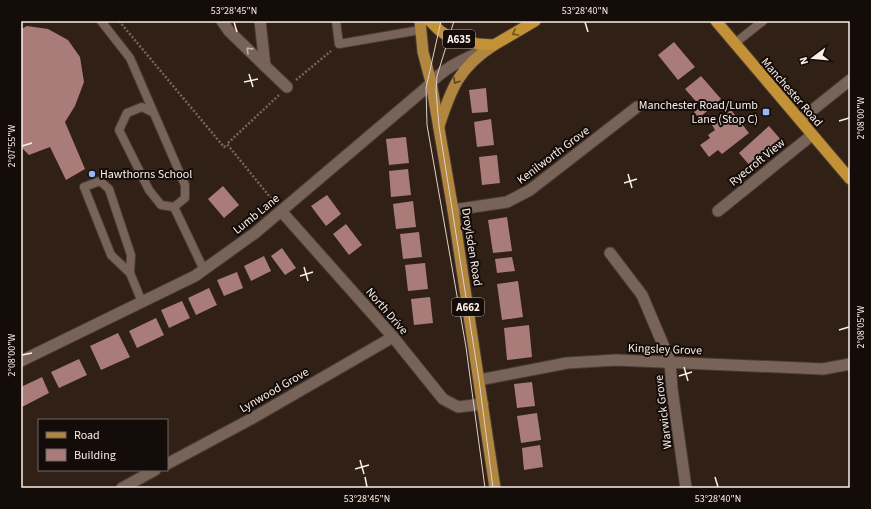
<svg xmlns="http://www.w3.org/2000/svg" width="871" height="509" font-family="'Source Sans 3',sans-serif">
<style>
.building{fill:#a97c79}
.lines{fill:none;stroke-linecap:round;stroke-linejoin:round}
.service-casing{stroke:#4b3c35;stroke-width:10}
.minor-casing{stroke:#4b3c35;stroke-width:13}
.primary-casing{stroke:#4b3c35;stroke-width:13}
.trunk-casing{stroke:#4b3c35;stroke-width:13}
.path{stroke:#75655c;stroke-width:2.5;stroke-dasharray:2 2;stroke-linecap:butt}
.service{stroke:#786358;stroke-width:8}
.minor{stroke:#786358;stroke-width:11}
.primary{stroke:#b1863e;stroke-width:11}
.trunk{stroke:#c49236;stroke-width:11}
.tram{stroke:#ded2ca;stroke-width:1}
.oneway{stroke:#6c4f1f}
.oneway2{stroke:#c0b0a7}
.oneway3{stroke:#5a4320}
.ticks{fill:none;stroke:#fbefe8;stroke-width:1.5}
.poi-dot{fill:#9cb4fd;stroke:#130c08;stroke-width:1.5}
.labels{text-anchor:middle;stroke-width:4;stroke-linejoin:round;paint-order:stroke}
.shield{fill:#130c08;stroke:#b5aba5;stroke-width:1}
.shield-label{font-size:11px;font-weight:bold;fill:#fbefe8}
.street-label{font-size:12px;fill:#fbefe8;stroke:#130c08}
.poi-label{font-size:12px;fill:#fbefe8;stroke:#130c08;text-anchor:end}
.neatline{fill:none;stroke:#fbefe8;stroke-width:1.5}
.ticks-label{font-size:10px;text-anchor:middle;fill:#fbefe8}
</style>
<rect width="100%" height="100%" fill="#312016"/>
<!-- building -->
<g class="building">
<polygon points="27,26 48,29 68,40 80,57 84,82 75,106 65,122 85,169 66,180 50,147 29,155 21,147 21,29"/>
<polygon points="674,42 695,67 678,80 658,55"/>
<polygon points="701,76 721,99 699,118 694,112 701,107 685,89"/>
<polygon points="486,88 488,112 472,113 469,90"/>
<polygon points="731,110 749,133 722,154 718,150 709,157 700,145 710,138 708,135 715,130 712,125"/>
<polygon points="491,119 494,145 477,147 474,122"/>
<polygon points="769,126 782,141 751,167 739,153"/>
<polygon points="406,137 409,163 389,165 386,139"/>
<polygon points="497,155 500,183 482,185 479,157"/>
<polygon points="408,169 411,195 391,197 389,171"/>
<polygon points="223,186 239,205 224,218 208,199"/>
<polygon points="327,195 341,214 326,226 311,206"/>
<polygon points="413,201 416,227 396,229 393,204"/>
<polygon points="507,217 512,251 493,253 488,220"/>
<polygon points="346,224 362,245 349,255 333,234"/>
<polygon points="419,232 422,257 403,259 400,234"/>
<polygon points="282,248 296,268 285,275 271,256"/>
<polygon points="264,256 271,271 251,281 244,266"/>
<polygon points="512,257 515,271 497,273 495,259"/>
<polygon points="425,263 428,289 408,291 405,265"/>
<polygon points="237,272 243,288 224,296 217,280"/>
<polygon points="518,281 523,317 502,320 497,284"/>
<polygon points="209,288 217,305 196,315 188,298"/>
<polygon points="430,297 433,323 414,325 411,299"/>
<polygon points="182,301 190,318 169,328 161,310"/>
<polygon points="156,318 164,335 137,348 129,331"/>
<polygon points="529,325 532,357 507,360 504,328"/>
<polygon points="118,333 130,357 101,370 90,346"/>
<polygon points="79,359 87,375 59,388 51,372"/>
<polygon points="42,377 49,393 22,407 21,387"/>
<polygon points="532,382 535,406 517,408 514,384"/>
<polygon points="537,413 541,440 521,443 517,416"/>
<polygon points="540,445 543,467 524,470 522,448"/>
</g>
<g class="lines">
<defs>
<g id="service">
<polyline points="101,21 130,58 185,185 185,198 174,207 204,270"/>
<polyline points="336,21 339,44 420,30"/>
<polyline points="734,44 763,21"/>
<polyline points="152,112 142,107 127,113 119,130 149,190 161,205 174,207"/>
<polyline points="130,273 111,255 84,187 100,181 109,189 131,255 130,273 142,302"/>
</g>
<g id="minor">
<polyline points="222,21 229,31 265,66 260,21"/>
<polyline points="265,66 287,87"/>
<polyline points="800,120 850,80"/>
<polyline points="453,210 507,202 530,190 637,107"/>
<polyline points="281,211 393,337 443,399 458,407 483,404"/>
<polyline points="718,211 812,135"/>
<polyline points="610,253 642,295 670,361 672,389 686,488"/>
<path d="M 21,361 L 195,276 L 255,233 L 426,88 C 442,69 461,60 483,51"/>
<polyline points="479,380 567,363 616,360 823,369 850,364"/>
<polyline points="167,464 251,419 393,337"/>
<polyline points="122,488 155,470"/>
</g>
<g id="primary">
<polyline points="420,21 423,52 431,82 453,210 495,488"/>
<path d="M 439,126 C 451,89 459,67 494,45"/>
</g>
<g id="trunk">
<polyline points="430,21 439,30 449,37 478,44 494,45 535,21"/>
<polyline points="716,21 850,179"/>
</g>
</defs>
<!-- service casing -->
<use href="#service" class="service-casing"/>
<!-- minor casing -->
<use href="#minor" class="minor-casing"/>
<!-- primary casing -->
<use href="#primary" class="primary-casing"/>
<!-- trunk casing -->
<use href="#trunk" class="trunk-casing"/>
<!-- path -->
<g class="path">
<polyline points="119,21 224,147 227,145"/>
<polyline points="296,80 331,51"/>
<polyline points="274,202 227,144 279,95"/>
</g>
<!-- service -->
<use href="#service" class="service"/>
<!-- minor -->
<use href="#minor" class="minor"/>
<!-- primary -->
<use href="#primary" class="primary"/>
<!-- trunk -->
<use href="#trunk" class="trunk"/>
<!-- tram -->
<g class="tram">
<polyline points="441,21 426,88 427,125 466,347 485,488"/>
<polyline points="454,21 437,76 436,91 439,126 479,380 493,488"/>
</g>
</g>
<!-- one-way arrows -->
<defs><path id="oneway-chevron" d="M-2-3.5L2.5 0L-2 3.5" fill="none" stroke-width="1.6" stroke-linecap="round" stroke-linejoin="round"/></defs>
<use class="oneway" href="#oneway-chevron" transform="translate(515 33) rotate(150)"/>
<use class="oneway2" href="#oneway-chevron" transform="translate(249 50) rotate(-136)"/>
<use class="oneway3" href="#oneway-chevron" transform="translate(456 81) rotate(122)"/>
<!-- ticks -->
<path class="ticks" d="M 234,22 L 237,32M 585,22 L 588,32M 249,74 L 253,87M 244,82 L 258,79M 839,121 L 849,118M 22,146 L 32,143M 628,174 L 632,188M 624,183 L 637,179M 304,267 L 308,281M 300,276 L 313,272M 839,330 L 849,327M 22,355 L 32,353M 684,367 L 688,381M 679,376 L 692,372M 360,460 L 364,474M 355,469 L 369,465M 365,477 L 367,487M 715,477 L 718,487"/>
<!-- markers -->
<g class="poi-dot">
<rect x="762" y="108" width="8" height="8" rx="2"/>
<circle cx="92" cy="174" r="4"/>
</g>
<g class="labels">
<!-- shield labels -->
<g class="shield">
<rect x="443" y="30" width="32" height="18" rx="3"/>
<rect x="452" y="298" width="32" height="18" rx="3"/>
</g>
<g class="shield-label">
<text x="459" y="43">A635</text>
<text x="468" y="311">A662</text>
</g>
<!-- street labels -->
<g class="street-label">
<text transform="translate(792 92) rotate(49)" y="4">Manchester Road</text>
<text transform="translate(553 155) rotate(-37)" y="4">Kenilworth Grove</text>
<text transform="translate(757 162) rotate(-39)" y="4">Ryecroft View</text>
<text transform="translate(256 214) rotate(-39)" y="4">Lumb Lane</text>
<text transform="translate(472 247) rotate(81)" y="4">Droylsden Road</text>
<text transform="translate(387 311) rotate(49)" y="4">North Drive</text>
<text transform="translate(665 349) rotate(2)" y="4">Kingsley Grove</text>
<text transform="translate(274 390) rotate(-30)" y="4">Lynwood Grove</text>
<text transform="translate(663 412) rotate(-97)" y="4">Warwick Grove</text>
</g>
<!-- poi labels -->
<g class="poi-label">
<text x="758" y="109">Manchester Road/Lumb<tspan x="758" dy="14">Lane (Stop C)</tspan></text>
<text x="100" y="178" text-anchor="start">Hawthorns School</text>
</g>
</g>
<!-- border -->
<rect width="871" height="509" fill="none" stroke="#130c08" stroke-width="44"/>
<!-- legend -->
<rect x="38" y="419" width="130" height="52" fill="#130c08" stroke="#706762"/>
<rect x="46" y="432" width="20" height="6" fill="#b1863e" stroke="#706762"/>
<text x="74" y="439" font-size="12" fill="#fbefe8">Road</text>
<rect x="46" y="449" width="20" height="12" fill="#a97c79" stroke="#706762"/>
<text x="74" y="459" font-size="12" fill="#fbefe8">Building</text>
<!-- north arrow -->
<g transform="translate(813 58) rotate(254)" stroke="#130c08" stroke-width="3" paint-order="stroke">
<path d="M0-3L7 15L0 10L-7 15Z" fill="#fbefe8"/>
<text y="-6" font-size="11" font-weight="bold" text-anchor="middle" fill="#fbefe8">N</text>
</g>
<rect x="22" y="22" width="827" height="465" class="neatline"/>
<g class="ticks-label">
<text x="234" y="14">53°28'45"N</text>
<text x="585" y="14">53°28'40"N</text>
<text transform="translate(860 118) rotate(-90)" y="4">2°08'00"W</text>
<text transform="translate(11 146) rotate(-90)" y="4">2°07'55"W</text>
<text transform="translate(860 327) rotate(-90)" y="4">2°08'05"W</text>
<text transform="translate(11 355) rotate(-90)" y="4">2°08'00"W</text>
<text x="367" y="502">53°28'45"N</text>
<text x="718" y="502">53°28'40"N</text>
</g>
</svg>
